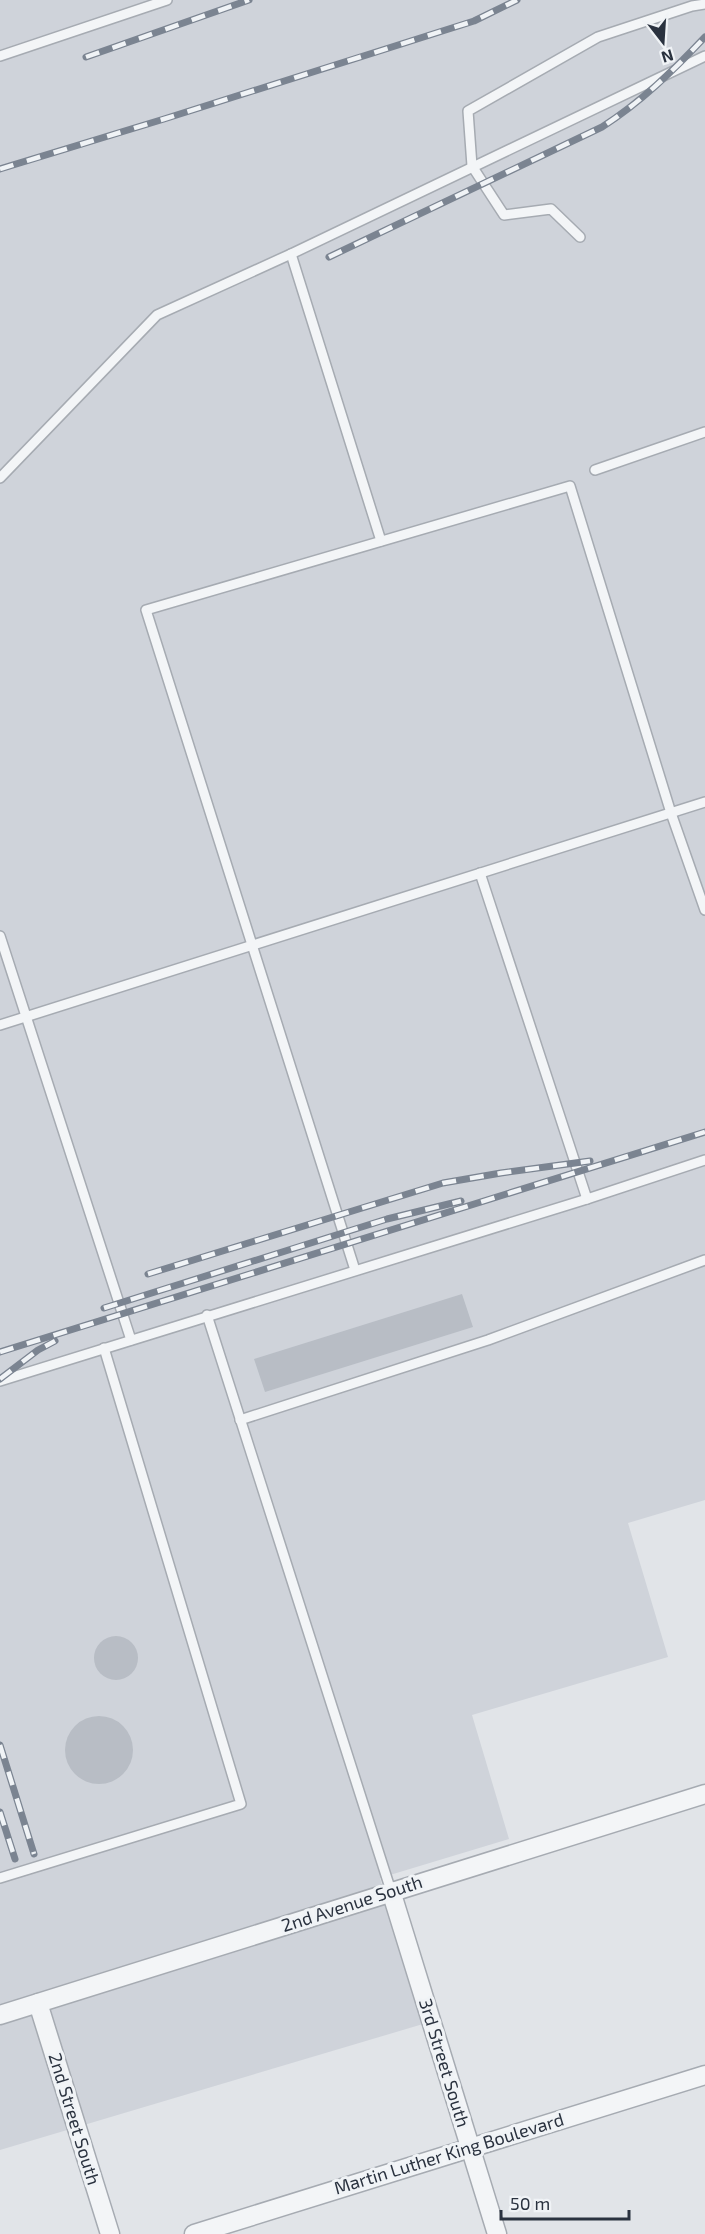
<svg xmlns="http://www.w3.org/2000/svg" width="705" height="2234" font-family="'Exo 2',sans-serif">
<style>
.built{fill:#cfd3da}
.building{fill:#b8bdc5}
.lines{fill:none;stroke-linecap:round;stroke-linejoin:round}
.service-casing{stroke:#a6abb2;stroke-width:12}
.minor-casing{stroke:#a6abb2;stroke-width:21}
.service{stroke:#f3f5f7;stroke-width:9}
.minor{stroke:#f3f5f7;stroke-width:18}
.rail-casing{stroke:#7b8491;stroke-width:7}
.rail{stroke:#f0f3f6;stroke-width:4.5;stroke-dasharray:14;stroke-linecap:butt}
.labels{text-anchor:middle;stroke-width:6;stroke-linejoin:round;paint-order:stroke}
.street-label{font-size:18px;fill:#2a323f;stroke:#f0f3f6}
</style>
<rect width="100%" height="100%" fill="#e1e4e8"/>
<!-- built -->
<polygon class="built" points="0,0 705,0 705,1500 628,1523 668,1657 472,1715 509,1839 380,1878 423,2024 0,2150"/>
<!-- building -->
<g class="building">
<polygon points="462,1294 473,1327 265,1392 254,1359"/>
<circle cx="116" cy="1658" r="22"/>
<circle cx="99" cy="1750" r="34"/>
</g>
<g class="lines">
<defs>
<g id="service">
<polyline points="0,56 167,0"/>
<polyline points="580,237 551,209 504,215 472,166 468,111 598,37 692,6 705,4"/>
<polyline points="291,254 381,541"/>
<polyline points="595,470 705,432"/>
<polyline points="0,478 157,315 291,254 705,56"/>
<polyline points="480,873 587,1199"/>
<polyline points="0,936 131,1340"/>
<polyline points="0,1025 705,802"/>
<polyline points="355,1270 146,610 570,486 671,813 705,910"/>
<polyline points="207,1315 391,1891"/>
<polyline points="0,1381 587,1199 705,1160"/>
<polyline points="240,1420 488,1340 705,1260"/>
<polyline points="0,1878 241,1804 104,1348"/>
</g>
<g id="minor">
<polyline points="391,1891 497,2234"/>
<polyline points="38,2003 110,2234"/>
<polyline points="0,2015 705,1794"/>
<polyline points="194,2234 705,2075"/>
</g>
</defs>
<!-- service casing -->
<use href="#service" class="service-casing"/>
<!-- minor casing -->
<use href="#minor" class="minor-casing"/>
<!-- service -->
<use href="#service" class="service"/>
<!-- minor -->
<use href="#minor" class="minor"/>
<defs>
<g id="rail">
<polyline points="86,57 249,0"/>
<polyline points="0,169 164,119 474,21 517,0"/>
<path d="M 329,257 L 602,127 C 641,102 673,71 705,37"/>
<polyline points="148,1274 443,1183 501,1173 590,1161"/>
<polyline points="104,1308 387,1219 461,1201"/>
<polyline points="0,1352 705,1132"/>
<polyline points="0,1379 38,1350 55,1341"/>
<polyline points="0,1745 34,1854"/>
<polyline points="0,1812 15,1859"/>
</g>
</defs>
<!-- rail casing -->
<use href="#rail" class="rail-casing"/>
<!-- rail -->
<use href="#rail" class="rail"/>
</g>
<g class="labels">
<!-- street labels -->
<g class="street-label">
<text transform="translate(352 1904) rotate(-18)" y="6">2nd Avenue South</text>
<text transform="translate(444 2063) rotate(73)" y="6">3rd Street South</text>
<text transform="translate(74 2119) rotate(73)" y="6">2nd Street South</text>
<text transform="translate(449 2154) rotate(-17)" y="6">Martin Luther King Boulevard</text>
</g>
</g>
<!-- north arrow -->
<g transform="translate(663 42) rotate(163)" stroke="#f0f3f6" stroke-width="4.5" paint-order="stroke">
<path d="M0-4.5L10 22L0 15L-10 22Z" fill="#2a323f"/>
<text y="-9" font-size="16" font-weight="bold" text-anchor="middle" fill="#2a323f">N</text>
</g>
<!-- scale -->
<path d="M501 2210v9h128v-9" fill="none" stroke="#2a323f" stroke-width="3"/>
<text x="510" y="2210" font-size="18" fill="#2a323f" stroke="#f0f3f6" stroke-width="4.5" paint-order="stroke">50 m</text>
</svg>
